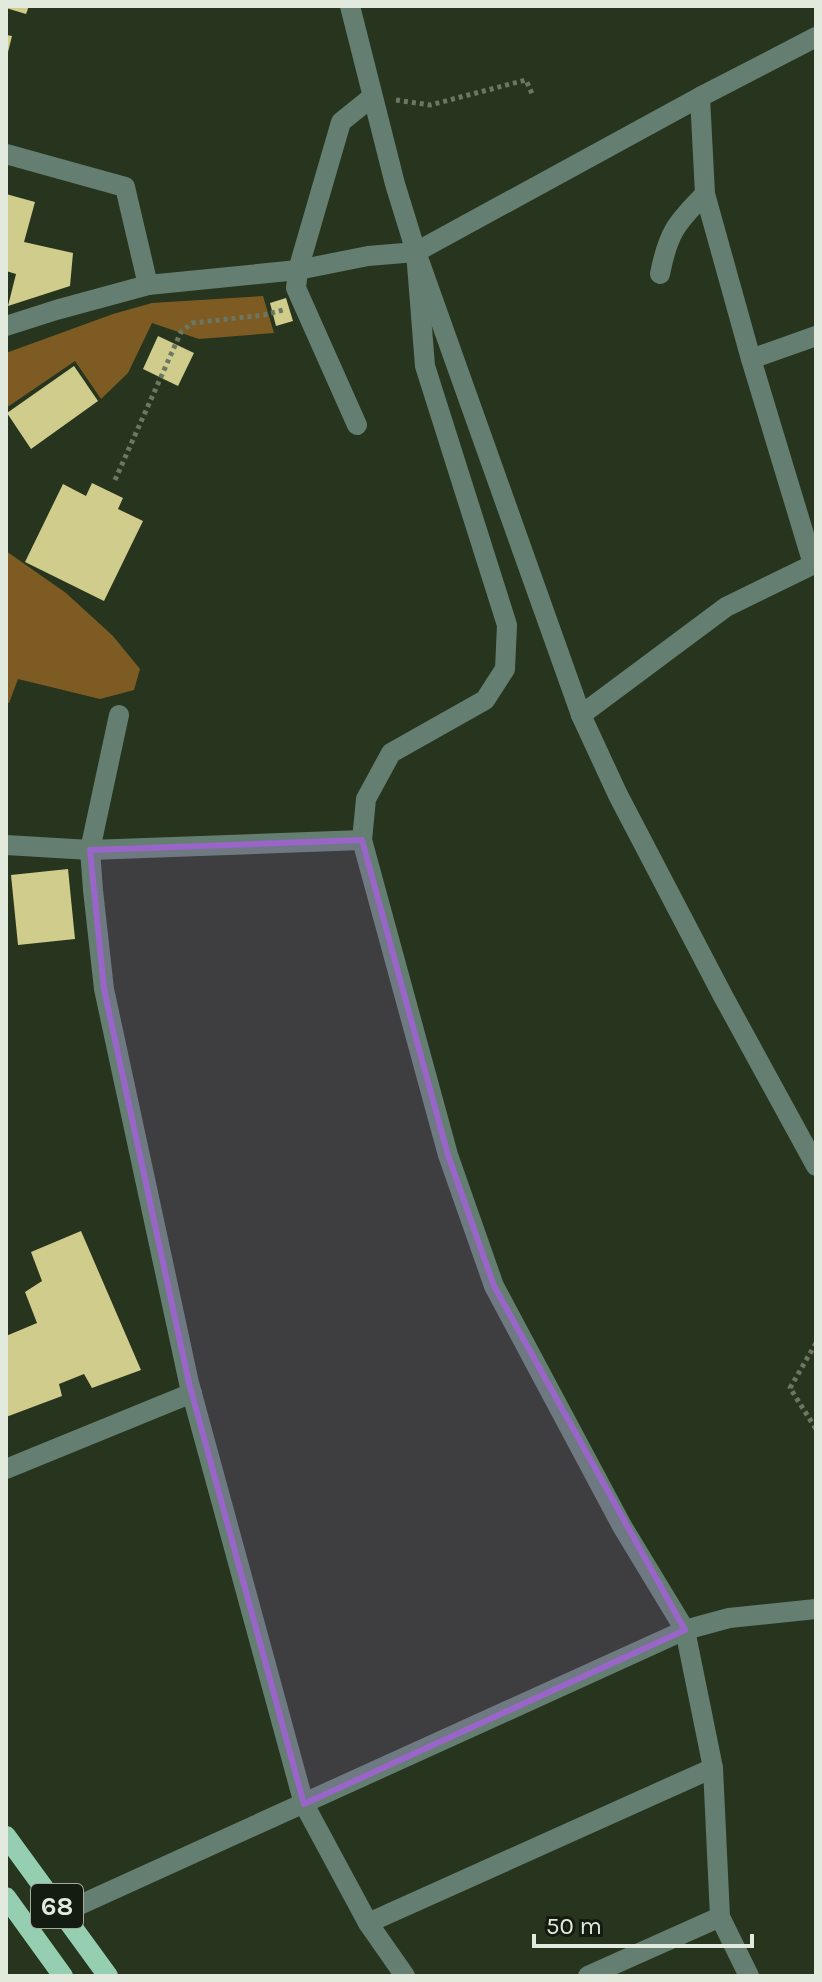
<svg xmlns="http://www.w3.org/2000/svg" width="822" height="1982" font-family="Karla,sans-serif">
<style>
.forest{fill:#7d5b23}
.building{fill:#d0cc8b}
.lines{fill:none;stroke-linecap:round;stroke-linejoin:round}
.path{stroke:#6b7763;stroke-width:5;stroke-dasharray:4 4;stroke-linecap:butt}
.minor{stroke:#647f71;stroke-width:20}
.major{stroke:#95ceb0;stroke-width:20}
.marked{fill:#9a65c8;fill-opacity:0.2;stroke:#9a65c8;stroke-width:6;stroke-linejoin:round}
.labels{text-anchor:middle;stroke-width:8;stroke-linejoin:round;paint-order:stroke}
.shield{fill:#141b10;stroke:#a4ac9f;stroke-width:2}
.shield-label{font-size:26px;font-weight:bold;fill:#e1eadc}
</style>
<rect width="100%" height="100%" fill="#27351e"/>
<!-- forest -->
<g class="forest">
<polygon points="263,296 274,333 199,339 152,323 128,373 101,399 75,361 6,408 6,353 113,314 152,303"/>
<polygon points="6,551 66,593 113,636 140,669 134,690 100,699 18,679 9,703 6,702"/>
</g>
<!-- building -->
<g class="building">
<polygon points="6,6 29,6 26,14 6,8"/>
<polygon points="6,35 12,36 7,56 6,56"/>
<polygon points="6,194 35,202 24,242 73,253 70,286 8,306 16,274 6,271"/>
<polygon points="286,298 293,321 276,326 270,303"/>
<polygon points="158,336 194,353 178,386 143,369"/>
<polygon points="74,366 98,401 31,449 7,413"/>
<polygon points="92,483 123,498 118,509 143,521 104,601 25,562 63,484 86,496"/>
<polygon points="68,869 75,939 18,945 11,875"/>
<polygon points="81,1231 141,1370 92,1388 84,1374 59,1384 62,1396 6,1417 6,1336 37,1323 25,1292 42,1281 31,1252"/>
</g>
<g class="lines">
<!-- path -->
<g class="path">
<polyline points="396,100 430,105 526,80 533,96"/>
<polyline points="115,480 181,332 192,323 264,315 283,310"/>
<polyline points="816,1343 790,1388 816,1429"/>
</g>
<!-- minor -->
<g class="minor">
<polyline points="350,6 395,184 416,252 581,715 618,795 723,996 816,1166"/>
<polyline points="700,97 705,194 751,359 813,564"/>
<polyline points="6,154 125,187 148,285"/>
<polyline points="416,252 425,366 507,625 505,669 485,700 391,753 366,799 362,840 448,1155 494,1286 622,1526 685,1630 713,1768 720,1917 588,1976"/>
<path d="M 660,274 C 668,233 676,223 705,194"/>
<polyline points="6,326 56,310 148,285 298,270 368,256 416,252 700,97 816,37"/>
<polyline points="751,359 816,336"/>
<polyline points="357,425 296,288 298,270 341,122 372,97"/>
<polyline points="119,715 90,850 93,890 104,989 189,1383 304,1804 368,1923 405,1976"/>
<polyline points="581,715 726,607 816,563"/>
<polyline points="6,845 90,850 362,840"/>
<polyline points="6,1469 192,1393"/>
<polyline points="62,1913 685,1630 729,1618 816,1609"/>
<polyline points="720,1917 749,1976"/>
<polyline points="368,1923 713,1768"/>
</g>
<!-- major -->
<g class="major">
<polyline points="6,1836 108,1976"/>
<polyline points="6,1897 63,1976"/>
</g>
</g>
<!-- marked area -->
<path class="marked" d="M 362,840 L 448,1155 L 494,1286 L 685,1630 L 304,1804 L 189,1383 L 104,989 L 90,850 Z"/>
<g class="labels">
<!-- shield labels -->
<rect class="shield" x="31" y="1884" width="52" height="44" rx="6"/>
<g class="shield-label">
<text x="57" y="1915">68</text>
</g>
</g>
<!-- border -->
<rect width="822" height="1982" fill="none" stroke="#e1eadc" stroke-width="16"/>
<!-- scale -->
<path d="M534 1934v12h218v-12" fill="none" stroke="#e1eadc" stroke-width="4"/>
<text x="546" y="1934" font-size="24" fill="#e1eadc" stroke="#141b10" stroke-width="6" paint-order="stroke">50 m</text>
</svg>
